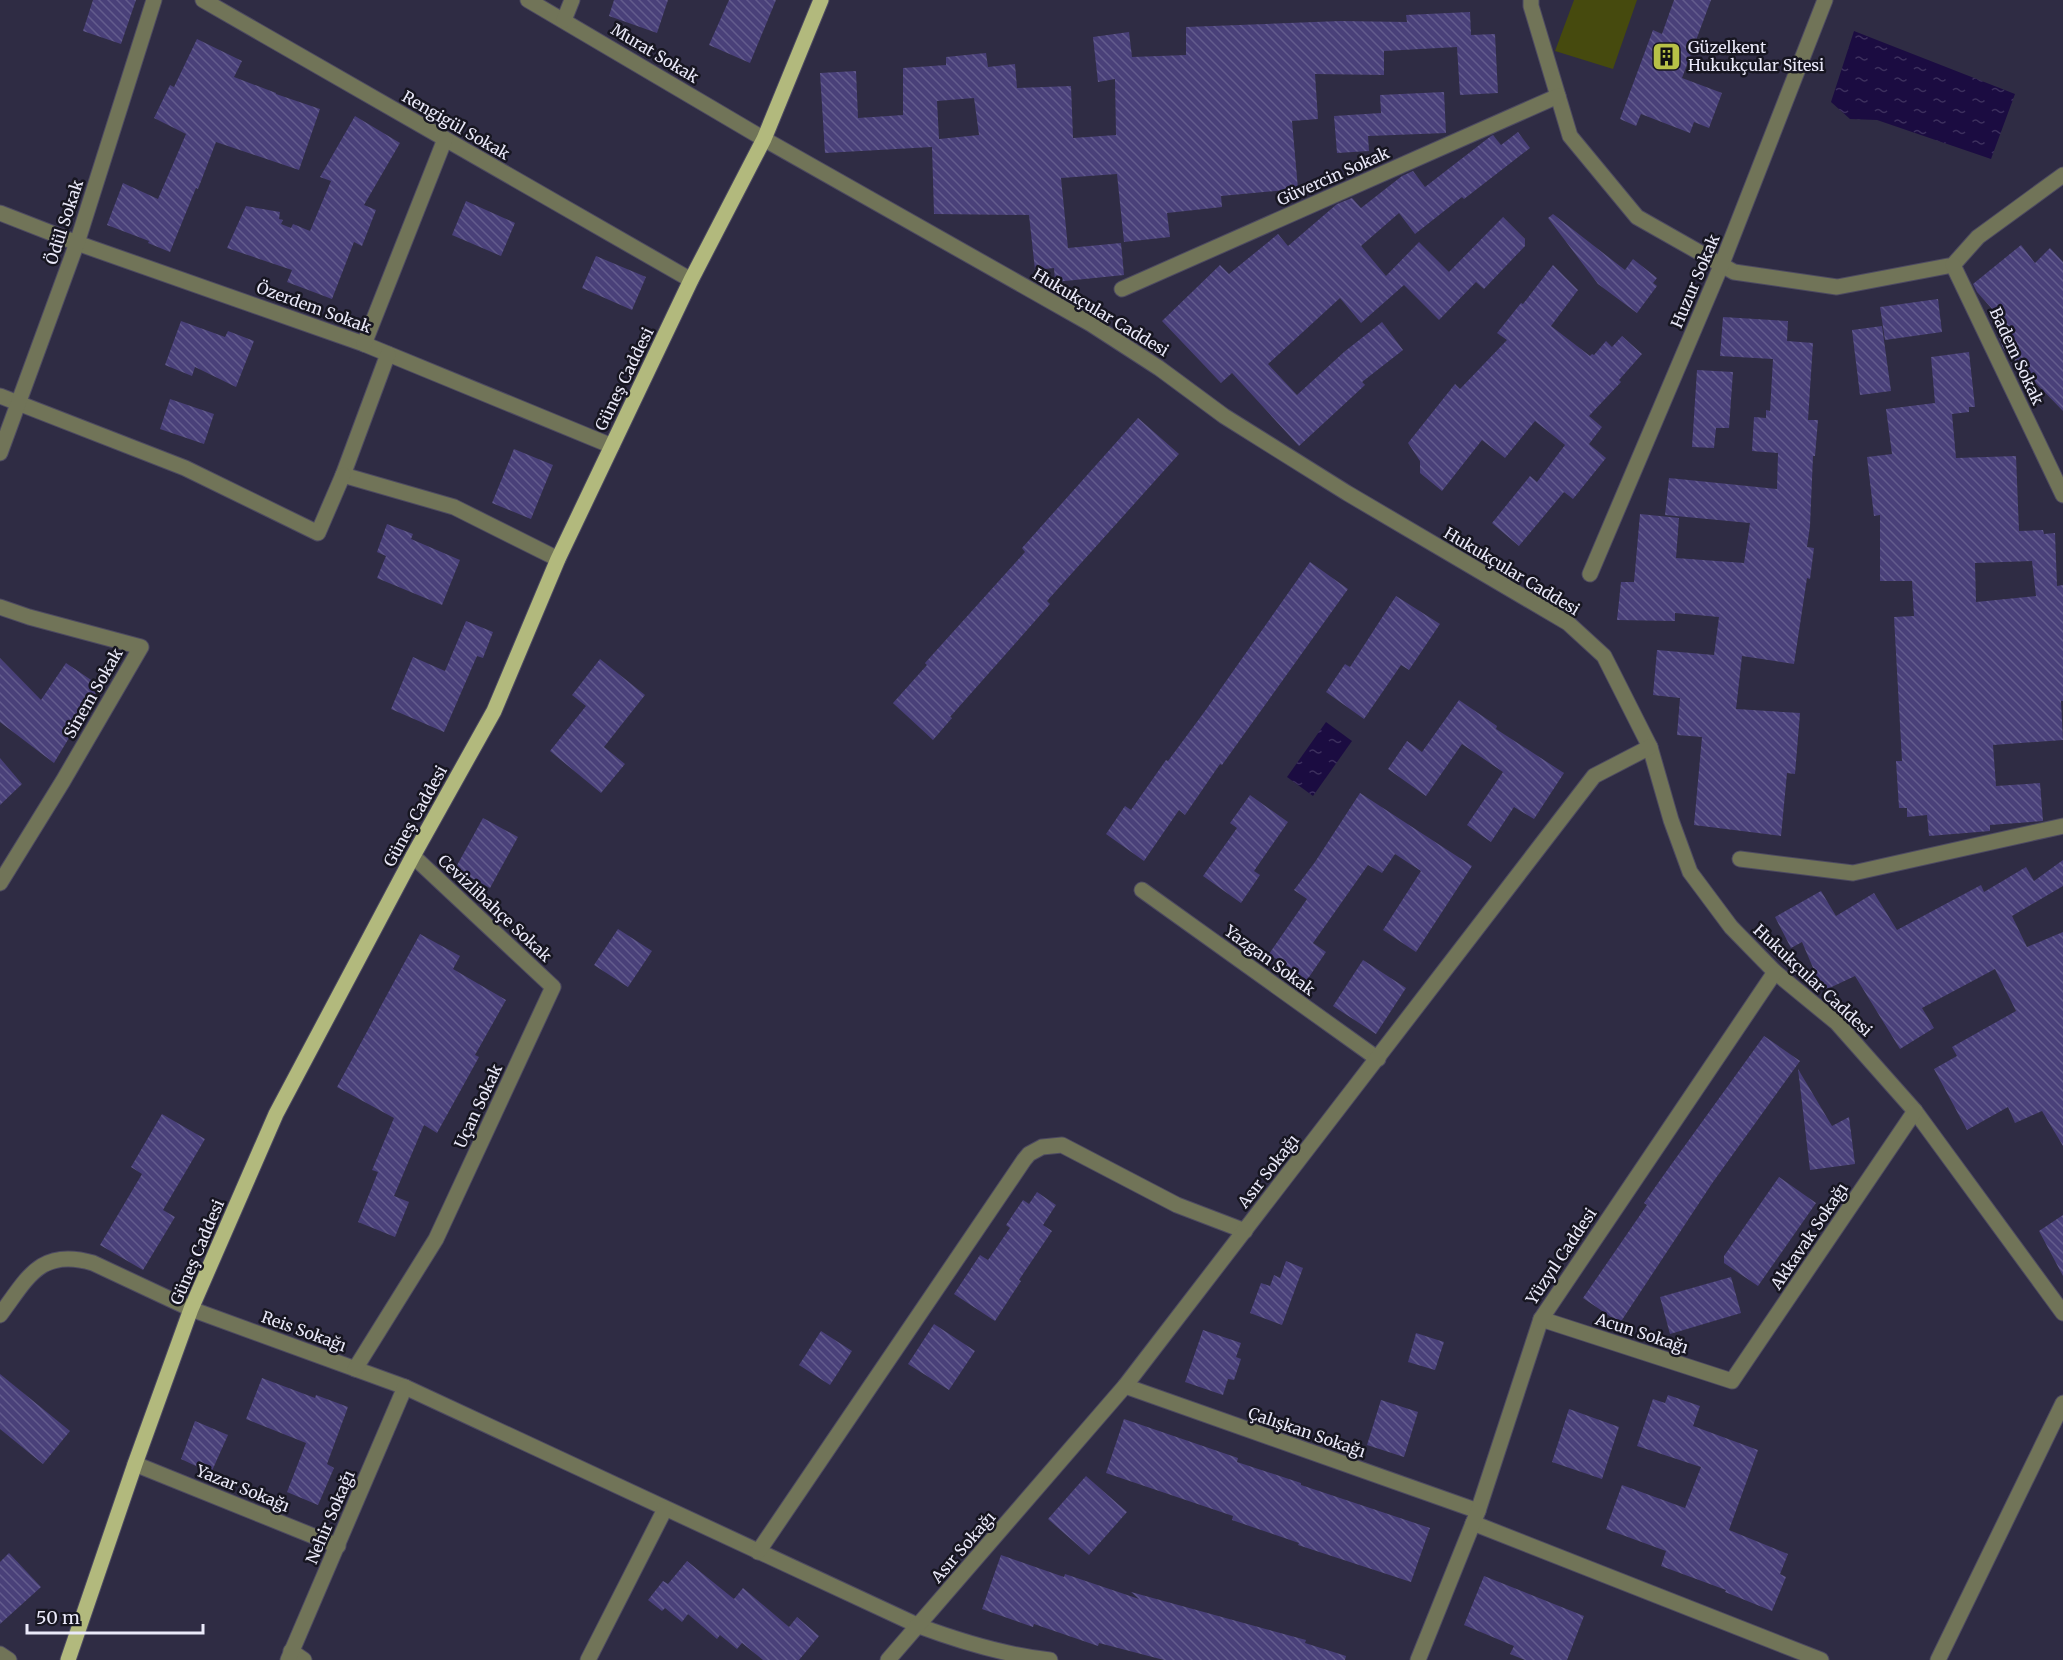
<svg xmlns="http://www.w3.org/2000/svg" width="2063" height="1660" font-family="Merriweather,serif">
<style>
.pitch{fill:#464a0e}
.water{fill:url(#water-ripples)}
.building{fill:url(#building-back-hatch);fill-rule:evenodd}
.lines{fill:none;stroke-linecap:round;stroke-linejoin:round}
.minor-casing{stroke:#4d4a61;stroke-width:17}
.major-casing{stroke:#4d4a61;stroke-width:17}
.minor{stroke:#717458;stroke-width:15}
.major{stroke:#b2b97d;stroke-width:15}
.labels{text-anchor:middle;stroke-width:5;stroke-linejoin:round;paint-order:stroke}
.poi-label{font-size:16px;fill:#eae9f9;stroke:#171621;text-anchor:start}
.street-label{font-size:16px;fill:#eae9f9;stroke:#171621}
</style>
<defs>
<pattern id="water-ripples" width="26" height="14" patternUnits="userSpaceOnUse" patternTransform="scale(1.5)"><rect width="26" height="14" fill="#1b0c41"/><path d="M2 4q2-2 4 0t4 0M15 11q2-2 4 0t4 0" fill="none" stroke="#3c2f5d"/></pattern>
<pattern id="building-back-hatch" width="6" height="6" patternUnits="userSpaceOnUse" patternTransform="scale(1.5)"><rect width="6" height="6" fill="#494079"/><path d="M-1 5l2 2M0 0l6 6M5-1l2 2" fill="none" stroke="#635c8d"/></pattern>
</defs>
<rect width="100%" height="100%" fill="#2f2c44"/>
<!-- pitch -->
<polygon class="pitch" points="1574,0 1637,0 1613,69 1555,51"/>
<!-- water -->
<g class="water">
<polygon points="1854,31 2015,94 1991,159 1877,120 1850,119 1831,102"/>
<polygon points="1326,722 1352,741 1313,796 1287,777"/>
</g>
<!-- building -->
<g class="building">
<polygon points="93,0 136,0 121,44 83,31"/>
<polygon points="614,0 668,0 657,33 609,16"/>
<polygon points="729,0 776,0 750,63 709,45"/>
<polygon points="1674,0 1711,0 1682,78 1722,93 1709,128 1694,122 1690,133 1641,114 1636,126 1620,119 1653,30 1662,34"/>
<path d="M 1470,12 L 1471,35 L 1495,34 L 1498,93 L 1460,95 L 1457,47 L 1384,51 L 1384,75 L 1315,74 L 1318,119 L 1292,121 L 1298,189 L 1221,196 L 1222,207 L 1167,213 L 1170,237 L 1124,242 L 1117,174 L 1061,178 L 1068,248 L 1121,243 L 1124,275 L 1055,282 L 1054,268 L 1035,270 L 1029,215 L 934,214 L 932,147 L 825,153 L 820,73 L 856,71 L 858,118 L 903,115 L 903,68 L 946,65 L 946,57 L 986,53 L 988,67 L 1015,64 L 1017,88 L 1071,86 L 1073,138 L 1116,135 L 1115,79 L 1098,82 L 1093,37 L 1129,32 L 1132,57 L 1186,55 L 1186,27 L 1340,21 L 1407,22 L 1406,15 ZM 974,98 L 979,135 L 939,139 L 937,101 Z"/>
<polygon points="197,39 242,61 234,77 276,93 276,94 320,109 299,170 216,142 198,189 196,188 170,252 148,243 149,241 107,225 123,183 158,199 186,134 154,118 170,85 174,87"/>
<polygon points="1444,92 1446,133 1368,136 1369,151 1337,153 1334,116 1381,113 1380,95"/>
<polygon points="355,116 400,143 364,205 376,210 362,246 354,242 332,299 287,282 292,270 227,248 246,206 280,212 279,219 283,220 281,224 291,228 293,224 310,231 331,181 320,177"/>
<polygon points="1518,132 1530,148 1464,199 1462,197 1415,234 1399,213 1361,246 1386,276 1419,242 1449,272 1503,217 1525,239 1525,246 1484,289 1476,282 1439,320 1404,285 1361,323 1340,298 1268,364 1297,395 1344,352 1382,322 1403,350 1362,382 1365,385 1299,446 1232,373 1221,383 1162,321 1220,265 1229,274 1278,234 1288,246 1337,204 1352,198 1361,208 1402,176 1413,171 1425,187 1491,136 1493,135 1501,145"/>
<polygon points="466,201 515,223 501,256 452,235"/>
<polygon points="1553,214 1625,270 1633,259 1657,278 1653,283 1657,286 1637,313 1598,284 1548,218"/>
<polygon points="2021,245 2035,263 2050,248 2063,262 2063,411 2004,350 1999,338 2010,329 1977,292 1973,284"/>
<polygon points="596,256 646,277 632,310 582,288"/>
<polygon points="1553,265 1578,290 1551,326 1590,356 1592,354 1594,355 1606,341 1612,347 1622,336 1642,354 1619,380 1621,382 1589,416 1602,427 1589,444 1606,458 1573,499 1564,492 1519,546 1492,523 1530,476 1537,482 1565,445 1535,421 1505,458 1482,440 1442,491 1420,473 1420,461 1408,443 1455,384 1460,389 1507,340 1497,333 1521,303 1523,304"/>
<polygon points="1938,299 1942,332 1885,340 1880,307"/>
<polygon points="1723,317 1788,321 1787,341 1813,343 1808,420 1818,420 1815,456 1813,456 1810,526 1807,547 1814,548 1810,579 1807,578 1794,664 1742,656 1736,709 1800,713 1795,774 1787,773 1781,836 1694,825 1702,737 1677,735 1680,698 1653,695 1657,650 1714,655 1719,617 1675,613 1675,621 1617,620 1621,582 1634,582 1640,514 1679,518 1676,558 1744,563 1750,523 1665,515 1669,478 1777,489 1778,453 1752,451 1754,417 1766,418 1766,410 1770,411 1773,359 1720,356"/>
<polygon points="181,321 225,337 228,331 254,341 236,387 195,367 192,376 165,365"/>
<polygon points="1882,326 1891,391 1860,395 1852,330"/>
<path d="M 1969,352 L 1975,407 L 1969,407 L 1969,412 L 1952,414 L 1956,458 L 2016,456 L 2019,531 L 2043,530 L 2044,534 L 2055,533 L 2057,586 L 2063,585 L 2063,701 L 2061,701 L 2063,740 L 1993,745 L 1996,786 L 2040,783 L 2043,821 L 1990,825 L 1990,831 L 1929,836 L 1927,815 L 1907,817 L 1907,808 L 1899,808 L 1896,761 L 1902,761 L 1894,617 L 1914,616 L 1912,581 L 1880,581 L 1880,515 L 1874,516 L 1867,457 L 1892,454 L 1886,409 L 1935,403 L 1931,357 ZM 2032,561 L 2036,596 L 1976,602 L 1975,563 Z"/>
<polygon points="1697,370 1733,372 1729,428 1716,428 1714,448 1692,447"/>
<polygon points="170,399 214,414 204,444 160,429"/>
<polygon points="1138,418 1179,454 1047,601 1050,604 950,717 952,718 933,740 893,703 927,665 925,663 1025,552 1022,548"/>
<polygon points="514,449 553,465 531,519 492,503"/>
<polygon points="387,524 413,534 411,539 460,560 442,605 377,578 386,556 377,552"/>
<polygon points="1310,562 1348,589 1222,765 1220,764 1185,815 1179,810 1144,861 1106,834 1125,806 1131,810 1166,760 1168,761 1205,711"/>
<polygon points="1396,596 1440,624 1409,670 1401,665 1364,719 1326,692 1345,664 1350,667"/>
<polygon points="466,621 493,632 483,658 477,656 444,732 391,709 413,657 445,671"/>
<polygon points="0,658 41,700 66,663 100,686 54,763 0,722"/>
<polygon points="600,659 645,695 604,747 625,764 601,793 550,751 586,706 572,695"/>
<polygon points="1459,700 1497,726 1496,729 1564,773 1534,819 1514,807 1491,842 1467,825 1503,772 1462,744 1426,796 1388,769 1407,741 1422,752"/>
<polygon points="0,758 22,784 0,805"/>
<polygon points="1360,793 1472,866 1416,952 1383,930 1421,871 1395,854 1382,873 1368,865 1313,943 1326,952 1307,980 1269,954 1307,899 1294,890 1315,862"/>
<polygon points="1250,795 1288,822 1254,871 1260,875 1241,903 1203,876 1237,828 1230,823"/>
<polygon points="483,818 518,837 490,888 455,869"/>
<polygon points="2063,860 2063,886 2012,916 2027,947 2063,932 2063,1146 2042,1111 2015,1123 2008,1107 1967,1130 1934,1069 1957,1056 1952,1047 2016,1011 1995,969 1922,1008 1934,1028 1900,1049 1855,976 1823,991 1802,942 1791,948 1775,917 1821,891 1836,916 1874,893 1897,930 1981,885 1984,892 2026,867 2034,881"/>
<polygon points="618,929 652,951 628,987 594,965"/>
<polygon points="420,934 460,956 453,969 506,1000 475,1055 479,1057 437,1133 424,1125 394,1196 409,1202 395,1237 358,1222 378,1172 372,1170 394,1118 337,1087"/>
<polygon points="1363,960 1406,988 1376,1034 1333,1006"/>
<polygon points="1764,1036 1800,1061 1713,1182 1620,1323 1583,1298 1647,1205 1644,1203 1668,1169"/>
<polygon points="1798,1069 1832,1126 1849,1117 1855,1164 1810,1170"/>
<polygon points="162,1114 205,1139 163,1210 175,1217 143,1270 100,1245 142,1174 131,1167"/>
<polygon points="1779,1177 1816,1203 1758,1286 1724,1263 1724,1256"/>
<polygon points="1037,1192 1056,1205 1043,1225 1052,1231 1019,1280 1021,1281 995,1321 954,1294 980,1255 988,1260 1010,1228 1006,1225 1023,1200 1029,1204"/>
<polygon points="2063,1215 2063,1276 2039,1231"/>
<polygon points="1286,1261 1303,1268 1282,1325 1250,1313 1261,1283 1270,1286 1274,1275 1280,1278"/>
<polygon points="1731,1277 1741,1313 1670,1334 1660,1297"/>
<polygon points="934,1324 975,1351 949,1390 908,1364"/>
<polygon points="1203,1330 1241,1343 1236,1357 1241,1359 1234,1380 1228,1379 1223,1395 1185,1382"/>
<polygon points="821,1331 852,1351 830,1385 799,1365"/>
<polygon points="1416,1333 1444,1342 1435,1370 1408,1362"/>
<polygon points="0,1374 70,1431 43,1464 0,1429"/>
<polygon points="262,1378 315,1398 316,1395 348,1407 327,1464 334,1468 318,1505 287,1492 306,1443 246,1419"/>
<polygon points="1668,1395 1700,1406 1693,1426 1758,1450 1729,1530 1788,1554 1780,1574 1786,1577 1772,1611 1725,1592 1726,1590 1661,1566 1666,1551 1606,1529 1622,1485 1685,1508 1701,1467 1637,1446 1653,1399 1665,1403"/>
<polygon points="1381,1400 1418,1412 1404,1457 1367,1445"/>
<polygon points="1569,1409 1619,1427 1602,1479 1552,1462"/>
<polygon points="1124,1419 1238,1458 1237,1462 1301,1483 1301,1485 1430,1528 1411,1582 1298,1545 1299,1543 1232,1520 1233,1516 1106,1473"/>
<polygon points="195,1421 228,1435 211,1473 181,1459"/>
<polygon points="1086,1476 1127,1512 1089,1555 1048,1519"/>
<polygon points="9,1553 41,1587 0,1624 0,1562"/>
<polygon points="1001,1555 1064,1577 1065,1574 1139,1599 1131,1592 1306,1640 1305,1643 1346,1656 1345,1660 1164,1660 1099,1643 1098,1646 1034,1624 1033,1627 982,1609"/>
<polygon points="687,1561 734,1599 743,1588 789,1627 797,1617 819,1636 799,1660 763,1660 742,1643 737,1649 720,1635 717,1639 688,1614 682,1622 665,1608 662,1611 648,1600 663,1581 668,1584"/>
<polygon points="1484,1576 1584,1616 1567,1660 1525,1660 1510,1654 1514,1646 1464,1625"/>
</g>
<g class="lines">
<defs>
<g id="minor">
<polyline points="203,0 691,280"/>
<polyline points="528,0 764,139 1091,324 1159,368 1224,416 1347,493 1568,623 1604,656 1650,747 1671,820 1690,872 1731,927 1775,972 1837,1023 1915,1111 2063,1313"/>
<polyline points="1531,0 1531,6 1570,136 1637,217 1734,272 1837,287 1953,265 1978,237 2063,175"/>
<polyline points="564,20 572,0"/>
<polyline points="0,213 77,243 364,344 612,446"/>
<polyline points="1953,265 2063,495"/>
<polyline points="1122,289 1558,96"/>
<polyline points="364,344 445,139"/>
<polyline points="388,354 343,475 454,507 558,559"/>
<polyline points="0,396 185,468 318,533 343,475"/>
<polyline points="0,453 77,243 154,0"/>
<polyline points="1590,574 1721,266 1825,0"/>
<polyline points="0,607 29,617 141,647 63,781 0,883"/>
<polyline points="1740,859 1853,873 2063,826"/>
<polyline points="1142,890 1378,1059"/>
<path d="M 0,1315 C 27,1279 40,1247 93,1263 L 191,1309 L 405,1387 L 919,1626 C 962,1642 1004,1655 1050,1660"/>
<polyline points="1541,1319 1732,1381 1915,1111"/>
<polyline points="355,1369 436,1239 553,987 413,856"/>
<polyline points="1125,1386 1478,1511"/>
<polyline points="135,1464 338,1546"/>
<polyline points="1473,1523 1821,1660"/>
<polyline points="758,1552 1024,1160 1029,1154 1042,1147 1062,1145 1177,1205 1245,1231"/>
<polyline points="291,1651 304,1660"/>
<polyline points="0,1654 9,1660"/>
<polyline points="288,1660 405,1387"/>
<polyline points="588,1660 665,1509"/>
<polyline points="888,1660 1125,1386 1594,776 1650,747"/>
<polyline points="1418,1660 1478,1511 1541,1319 1775,972"/>
<polyline points="1938,1660 2063,1403"/>
</g>
<polyline id="major" points="68,1660 135,1464 191,1309 276,1114 413,856 494,711 558,559 691,280 764,139 821,0"/>
</defs>
<!-- minor casing -->
<use href="#minor" class="minor-casing"/>
<!-- major casing -->
<use href="#major" class="major-casing"/>
<!-- minor -->
<use href="#minor" class="minor"/>
<!-- major -->
<use href="#major" class="major"/>
</g>
<!-- icons -->
<defs>
<symbol id="building-square" viewBox="-11 -11 22 22"><rect x="-9" y="-9" width="18" height="18" rx="4" fill="#b7c147" stroke="#171621"/><path d="M-4-6H4V6H1V3H-1V6H-4ZM-2.5-4.3h1.7v1.8h-1.7ZM.8-4.3h1.7v1.8H.8ZM-2.5-1h1.7V.8h-1.7ZM.8-1h1.7V.8H.8Z" fill="#111"/></symbol>
</defs>
<g fill-rule="evenodd">
<use href="#building-square" x="1650" y="40" width="33" height="33"/>
</g>
<g class="labels">
<!-- poi labels -->
<g class="poi-label">
<text x="1688" y="53">Güzelkent<tspan x="1688" dy="18">Hukukçular Sitesi</tspan></text>
</g>
<!-- street labels -->
<g class="street-label">
<text transform="translate(655 53) rotate(31)" y="6">Murat Sokak</text>
<text transform="translate(456 125) rotate(30)" y="6">Rengigül Sokak</text>
<text transform="translate(1333 176) rotate(-24)" y="6">Güvercin Sokak</text>
<text transform="translate(64 222) rotate(-72)" y="6">Ödül Sokak</text>
<text transform="translate(1695 281) rotate(-67)" y="6">Huzur Sokak</text>
<text transform="translate(314 307) rotate(20)" y="6">Özerdem Sokak</text>
<text transform="translate(1101 312) rotate(31)" y="6">Hukukçular Caddesi</text>
<text transform="translate(2017 356) rotate(65)" y="6">Badem Sokak</text>
<text transform="translate(624 379) rotate(-64)" y="6">Güneş Caddesi</text>
<text transform="translate(1512 571) rotate(31)" y="6">Hukukçular Caddesi</text>
<text transform="translate(93 693) rotate(-60)" y="6">Sinem Sokak</text>
<text transform="translate(415 816) rotate(-61)" y="6">Güneş Caddesi</text>
<text transform="translate(495 908) rotate(43)" y="6">Cevizlibahçe Sokak</text>
<text transform="translate(1270 960) rotate(36)" y="6">Yazgan Sokak</text>
<text transform="translate(1813 980) rotate(43)" y="6">Hukukçular Caddesi</text>
<text transform="translate(478 1106) rotate(-65)" y="6">Uçan Sokak</text>
<text transform="translate(1268 1171) rotate(-52)" y="6">Asır Sokağı</text>
<text transform="translate(1809 1236) rotate(-56)" y="6">Akkavak Sokağı</text>
<text transform="translate(197 1252) rotate(-67)" y="6">Güneş Caddesi</text>
<text transform="translate(1561 1256) rotate(-56)" y="6">Yüzyıl Caddesi</text>
<text transform="translate(304 1331) rotate(20)" y="6">Reis Sokağı</text>
<text transform="translate(1642 1333) rotate(18)" y="6">Acun Sokağı</text>
<text transform="translate(1307 1432) rotate(19)" y="6">Çalışkan Sokağı</text>
<text transform="translate(243 1488) rotate(22)" y="6">Yazar Sokağı</text>
<text transform="translate(330 1517) rotate(-67)" y="6">Nehir Sokağı</text>
<text transform="translate(963 1547) rotate(-49)" y="6">Asır Sokağı</text>
</g>
</g>
<!-- scale -->
<path d="M27 1624v9h176v-9" fill="none" stroke="#eae9f9" stroke-width="3"/>
<text x="36" y="1624" font-size="18" fill="#eae9f9" stroke="#171621" stroke-width="4.5" paint-order="stroke">50 m</text>
</svg>
